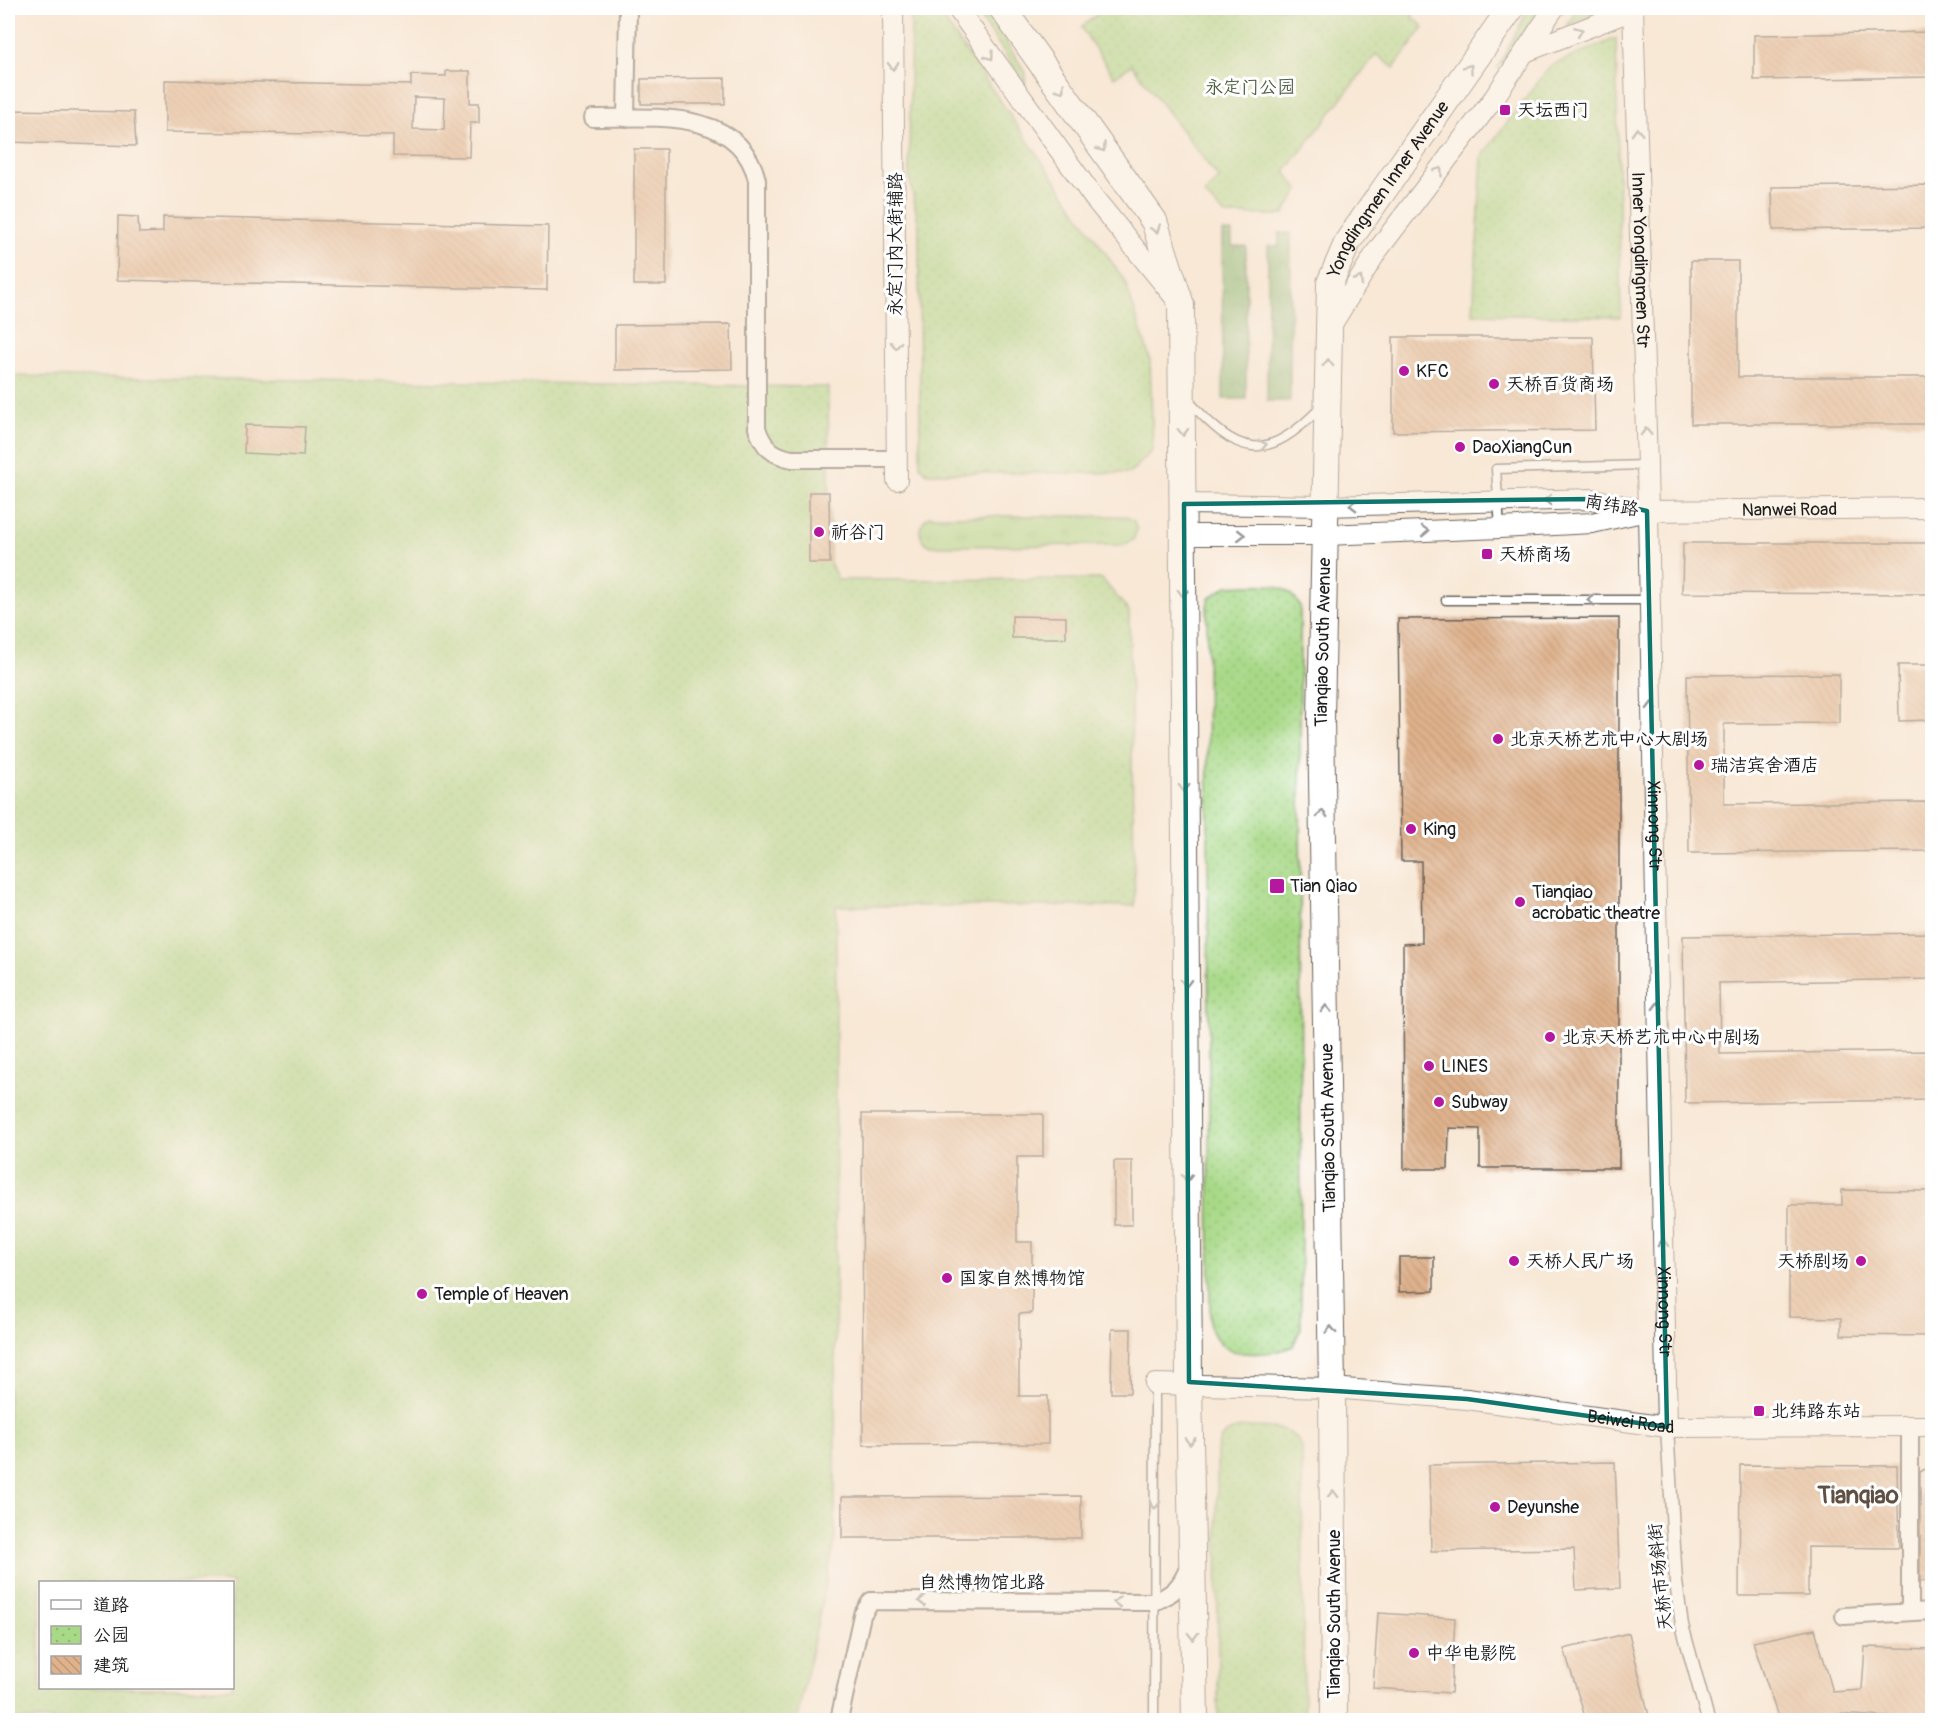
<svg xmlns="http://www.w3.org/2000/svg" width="1940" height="1728" font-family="Pangolin,'LXGW WenKai TC',sans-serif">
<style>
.grass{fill:url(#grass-tufts);stroke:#627a52;stroke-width:1.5}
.forest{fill:url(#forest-crowns);stroke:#516a48;stroke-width:1.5}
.park{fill:url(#park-dots);stroke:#627a52;stroke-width:1.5;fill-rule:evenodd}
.building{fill:url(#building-back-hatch);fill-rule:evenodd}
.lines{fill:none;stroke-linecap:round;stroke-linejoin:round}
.service-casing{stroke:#69635d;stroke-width:11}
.pedestrian-casing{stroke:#69635d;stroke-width:15}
.minor-casing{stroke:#69635d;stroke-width:20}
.tertiary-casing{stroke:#69635d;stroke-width:22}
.primary-casing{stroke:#69635d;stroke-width:28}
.service{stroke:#fff;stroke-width:8}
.pedestrian{stroke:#fff;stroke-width:12}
.minor{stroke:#fff;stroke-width:16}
.tertiary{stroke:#fff;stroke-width:20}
.primary{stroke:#fff;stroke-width:26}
.oneway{stroke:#999}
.marked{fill:none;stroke:#0f766e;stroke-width:4.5;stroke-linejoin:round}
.poi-dot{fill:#b5179e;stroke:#fff;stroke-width:2}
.labels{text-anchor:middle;stroke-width:6;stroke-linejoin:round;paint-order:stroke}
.park-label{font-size:18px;fill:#4d5e41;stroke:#fff}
.poi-label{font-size:18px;fill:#1c1c1c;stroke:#fff;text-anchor:start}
.street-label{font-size:18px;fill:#1c1c1c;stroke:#fff}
.district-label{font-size:24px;font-weight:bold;fill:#605043;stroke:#fff}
</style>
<defs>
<pattern id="grass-tufts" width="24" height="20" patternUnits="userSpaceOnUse" patternTransform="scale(1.5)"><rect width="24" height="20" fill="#a8d987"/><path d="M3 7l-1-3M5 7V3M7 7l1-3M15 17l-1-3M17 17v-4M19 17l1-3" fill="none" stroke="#90ba74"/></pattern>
<pattern id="forest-crowns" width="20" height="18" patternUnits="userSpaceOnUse" patternTransform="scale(1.5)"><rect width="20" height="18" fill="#86b974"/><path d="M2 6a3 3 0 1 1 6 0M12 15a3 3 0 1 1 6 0" fill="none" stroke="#739e64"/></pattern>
<pattern id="park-dots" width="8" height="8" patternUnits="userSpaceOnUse" patternTransform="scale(1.5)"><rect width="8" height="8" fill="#a8d987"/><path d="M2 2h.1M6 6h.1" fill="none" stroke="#90ba74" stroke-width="1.8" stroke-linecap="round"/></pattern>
<pattern id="building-back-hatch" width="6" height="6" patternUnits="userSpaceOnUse" patternTransform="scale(1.5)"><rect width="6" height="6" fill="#dfb28c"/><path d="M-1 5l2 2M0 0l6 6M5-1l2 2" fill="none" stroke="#bf9878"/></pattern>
</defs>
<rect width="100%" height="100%" fill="#fff"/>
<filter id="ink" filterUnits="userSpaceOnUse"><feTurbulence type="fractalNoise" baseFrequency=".0167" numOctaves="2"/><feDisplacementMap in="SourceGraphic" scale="12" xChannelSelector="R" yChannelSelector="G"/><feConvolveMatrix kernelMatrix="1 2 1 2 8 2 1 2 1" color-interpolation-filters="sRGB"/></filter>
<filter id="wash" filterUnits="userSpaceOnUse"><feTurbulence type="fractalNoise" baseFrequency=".008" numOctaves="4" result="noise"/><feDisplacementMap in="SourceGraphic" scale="24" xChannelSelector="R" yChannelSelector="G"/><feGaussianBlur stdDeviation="1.35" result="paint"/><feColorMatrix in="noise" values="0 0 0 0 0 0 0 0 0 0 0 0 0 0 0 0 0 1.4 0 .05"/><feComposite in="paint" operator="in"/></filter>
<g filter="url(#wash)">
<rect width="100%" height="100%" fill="#f8e8d6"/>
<!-- grass -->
<g class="grass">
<polygon points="974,8 984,8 1026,73 1025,83"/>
<polygon points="1529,8 1540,8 1497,69"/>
<polygon points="1577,8 1609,8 1567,26"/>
<path d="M 929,516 L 1125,516 L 1134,521 L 1137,530 L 1133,540 L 1124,545 L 931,546 C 917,539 916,526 929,516 Z"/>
</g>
<!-- forest -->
<g class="forest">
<polygon points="1222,232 1232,232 1232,246 1246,246 1246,399 1223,399"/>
<polygon points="1279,233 1291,233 1290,401 1267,401 1268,246 1279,246"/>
</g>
<!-- park -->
<g class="park">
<polygon points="911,8 936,8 1125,281 1150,359 1153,450 1130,473 927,473 920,466 919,226 909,177"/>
<polygon points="1093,8 1417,8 1412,16 1424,27 1394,68 1376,54 1285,172 1299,190 1283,215 1225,215 1204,194 1219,179 1132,65 1114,77 1081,27 1097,15"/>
<polygon points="1616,38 1621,317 1473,314 1482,156 1550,66"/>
<path d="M 8,376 L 828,387 L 830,563 L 838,580 L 1102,579 L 1129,611 L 1135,906 L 836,906 L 835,1541 L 797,1720 L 8,1720 ZM 40,1582 L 232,1582 L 232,1688 L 40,1688 Z"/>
<path d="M 1227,586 C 1256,586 1284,577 1300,606 L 1301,1328 L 1293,1346 C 1277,1354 1239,1358 1223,1346 C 1217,1341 1213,1334 1210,1326 L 1207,606 L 1209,598 Z"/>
<path d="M 1248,1427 C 1270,1428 1291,1424 1302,1447 L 1304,1720 L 1218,1720 L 1217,1450 C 1221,1432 1230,1429 1248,1427 Z"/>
</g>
<g id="blocks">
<!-- building -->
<g class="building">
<polygon points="1931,32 1932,77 1754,80 1754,35"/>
<path d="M 446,71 L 470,71 L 470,103 L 479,103 L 479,123 L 470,123 L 469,157 L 393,156 L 393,135 L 165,132 L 165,80 L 411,85 L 411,75 L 446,76 ZM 414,97 L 445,98 L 444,130 L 413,129 Z"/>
<polygon points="725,78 725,104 641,104 641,79"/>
<polygon points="8,110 134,112 136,146 8,142"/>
<rect x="634" y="149" width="32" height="136"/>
<polygon points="1932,185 1932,228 1773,230 1772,187"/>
<polygon points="118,216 138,217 139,233 163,232 163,217 548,226 547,290 117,280"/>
<polygon points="1691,261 1738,261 1738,377 1932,377 1932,424 1691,424"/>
<polygon points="731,324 732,369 615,370 615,325"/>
<polygon points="1393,337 1593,337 1595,430 1393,432"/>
<polygon points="245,425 305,427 303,456 244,453"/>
<polygon points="809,492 829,492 830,563 809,563"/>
<polygon points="1683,543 1932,543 1932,594 1682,593"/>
<polygon points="1012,616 1066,617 1066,638 1012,638"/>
<polygon points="1619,618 1619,1168 1480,1168 1480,1129 1449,1128 1448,1169 1404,1169 1403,944 1422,943 1421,861 1401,861 1398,619"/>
<polygon points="1898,665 1932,665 1932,720 1899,721"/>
<polygon points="1839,674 1839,723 1724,724 1724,804 1932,802 1932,851 1689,853 1687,675"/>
<polygon points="1932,933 1932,979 1719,983 1720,1054 1932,1051 1932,1100 1685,1103 1683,936"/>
<polygon points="862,1114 1043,1114 1043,1157 1017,1157 1017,1242 1032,1242 1032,1313 1019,1314 1019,1396 1048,1396 1048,1444 863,1445"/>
<rect x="1114" y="1161" width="18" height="64"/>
<polygon points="1842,1190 1932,1191 1932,1336 1841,1335 1841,1318 1789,1317 1789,1205 1842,1205"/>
<polygon points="1399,1257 1434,1257 1434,1291 1399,1292"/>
<polygon points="1112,1329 1131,1329 1130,1393 1111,1393"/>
<polygon points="1615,1462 1620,1588 1576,1590 1574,1549 1431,1551 1429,1465"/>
<polygon points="1740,1465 1897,1466 1899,1548 1808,1547 1808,1596 1739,1596"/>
<polygon points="1932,1465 1932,1581 1920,1581 1920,1472"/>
<polygon points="1081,1496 1081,1538 842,1538 842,1497"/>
<polygon points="1378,1613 1455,1618 1451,1693 1373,1688"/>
<polygon points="1815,1629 1833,1692 1862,1690 1865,1647 1932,1649 1932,1720 1839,1714 1842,1720 1779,1720 1753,1642"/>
<polygon points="1629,1633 1650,1720 1586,1720 1564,1649"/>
</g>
</g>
</g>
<g filter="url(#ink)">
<use href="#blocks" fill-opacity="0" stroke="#69635d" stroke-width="1.5"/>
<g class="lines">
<defs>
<g id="service">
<path d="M 1187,399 C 1238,456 1265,465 1322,406"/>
<polyline points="1500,528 1496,469 1646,465"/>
<polyline points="1446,600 1649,600"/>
<polyline points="1154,1720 1155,1385"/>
</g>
<polyline id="pedestrian" points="1667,1427 1676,1582 1682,1625 1708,1720"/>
<g id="minor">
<path d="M 593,118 C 651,118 740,107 757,180 L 757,428 C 763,447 772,455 792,459 L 897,459"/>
<polyline points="626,118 628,8"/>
<polyline points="1910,1611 1910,1426"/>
<polyline points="1844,1616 1932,1611"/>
<path d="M 839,1720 L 862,1615 L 871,1601 L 1154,1602 C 1174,1594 1181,1586 1189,1566"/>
</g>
<g id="tertiary">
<polyline points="893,8 897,480"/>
<polyline points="957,8 1094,198 1177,300"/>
<path id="s1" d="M 1633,8 L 1647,465 L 1667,1427"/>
<polyline points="1525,52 1633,10"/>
<polyline points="1329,329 1377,251 1494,98 1554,8"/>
<polyline points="1184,504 1325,506 1593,499 1642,510"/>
<path id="s2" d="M 1182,535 L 1325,535 L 1500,528 L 1592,523 L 1647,511 L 1932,508"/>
<path id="s3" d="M 1155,1384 L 1332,1388 L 1467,1399 L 1667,1427 L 1932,1426"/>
</g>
<g id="primary">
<polyline points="1002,8 1154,221 1181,305 1189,1382 1195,1720"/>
<path id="s4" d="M 1334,1720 L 1332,1388 L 1321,718 L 1330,283 L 1348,241 L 1511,8"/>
</g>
</defs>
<!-- service casing -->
<use href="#service" class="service-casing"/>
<!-- pedestrian casing -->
<use href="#pedestrian" class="pedestrian-casing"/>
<!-- minor casing -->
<use href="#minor" class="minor-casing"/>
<!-- tertiary casing -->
<use href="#tertiary" class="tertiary-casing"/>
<!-- primary casing -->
<use href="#primary" class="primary-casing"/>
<!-- service -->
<use href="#service" class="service"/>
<!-- pedestrian -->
<use href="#pedestrian" class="pedestrian"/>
<!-- minor -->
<use href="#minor" class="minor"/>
<!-- tertiary -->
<use href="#tertiary" class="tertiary"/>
<!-- primary -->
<use href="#primary" class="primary"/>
</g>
<!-- one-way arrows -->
<defs><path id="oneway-chevron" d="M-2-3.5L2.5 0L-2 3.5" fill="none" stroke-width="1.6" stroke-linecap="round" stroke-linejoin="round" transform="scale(1.5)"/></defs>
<g class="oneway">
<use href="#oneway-chevron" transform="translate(1579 31) rotate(-21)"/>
<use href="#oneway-chevron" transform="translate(990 56) rotate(54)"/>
<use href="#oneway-chevron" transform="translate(893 66) rotate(90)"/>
<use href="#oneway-chevron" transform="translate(1469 68) rotate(-55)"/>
<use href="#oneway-chevron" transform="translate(1061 89) rotate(54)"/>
<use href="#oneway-chevron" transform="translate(1637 132) rotate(-92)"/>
<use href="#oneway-chevron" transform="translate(1102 148) rotate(55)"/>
<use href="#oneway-chevron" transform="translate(1439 171) rotate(-54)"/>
<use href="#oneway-chevron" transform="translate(1156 229) rotate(70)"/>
<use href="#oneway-chevron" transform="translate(1359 280) rotate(-58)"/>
<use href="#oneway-chevron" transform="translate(896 345) rotate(90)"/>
<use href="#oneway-chevron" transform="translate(1328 363) rotate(-89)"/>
<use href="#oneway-chevron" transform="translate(1183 432) rotate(89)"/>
<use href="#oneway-chevron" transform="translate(1646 432) rotate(-92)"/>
<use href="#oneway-chevron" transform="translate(1263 445) rotate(-11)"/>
<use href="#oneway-chevron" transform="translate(1548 500) rotate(179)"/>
<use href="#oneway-chevron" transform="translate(1353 505) rotate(179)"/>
<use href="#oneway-chevron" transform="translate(1425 531) rotate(-2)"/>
<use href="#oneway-chevron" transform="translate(1241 535)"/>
<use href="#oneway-chevron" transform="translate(1183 593) rotate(90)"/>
<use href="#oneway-chevron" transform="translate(1591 600) rotate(-180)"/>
<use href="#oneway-chevron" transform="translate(1652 706) rotate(-91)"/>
<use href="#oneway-chevron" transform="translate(1184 788) rotate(90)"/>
<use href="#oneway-chevron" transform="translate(1322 814) rotate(-91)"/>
<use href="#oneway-chevron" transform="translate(1186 983) rotate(90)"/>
<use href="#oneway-chevron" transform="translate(1658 1006) rotate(-91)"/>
<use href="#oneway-chevron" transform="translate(1326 1009) rotate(-91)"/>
<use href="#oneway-chevron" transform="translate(1187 1178) rotate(90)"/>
<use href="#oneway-chevron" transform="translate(1663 1243) rotate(-91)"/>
<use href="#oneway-chevron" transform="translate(1331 1330) rotate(-91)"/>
<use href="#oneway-chevron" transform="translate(1190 1441) rotate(89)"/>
<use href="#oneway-chevron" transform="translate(1333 1494) rotate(-90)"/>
<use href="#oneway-chevron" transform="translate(1155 1505) rotate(90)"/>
<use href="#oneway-chevron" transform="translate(922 1601) rotate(-180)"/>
<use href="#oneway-chevron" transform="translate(1117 1602) rotate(-180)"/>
<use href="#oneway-chevron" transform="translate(1193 1636) rotate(89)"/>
</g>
</g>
<!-- marked area -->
<path d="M0 0H1940V1728H0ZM 1593,499 L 1647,511 L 1667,1427 L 1467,1399 L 1189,1382 L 1184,504 Z" fill="#f8e8d6" fill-opacity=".55" fill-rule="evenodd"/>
<path class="marked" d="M 1593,499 L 1647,511 L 1667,1427 L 1467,1399 L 1189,1382 L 1184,504 Z"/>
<!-- markers -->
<g class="poi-dot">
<rect x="1499" y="104" width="12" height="12" rx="3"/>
<circle cx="1404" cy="371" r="6"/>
<circle cx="1494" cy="384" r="6"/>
<circle cx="1460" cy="447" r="6"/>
<circle cx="819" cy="532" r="6"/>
<rect x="1481" y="548" width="12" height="12" rx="3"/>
<circle cx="1498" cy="739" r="6"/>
<circle cx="1699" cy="765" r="6"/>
<circle cx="1411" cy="829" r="6"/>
<rect x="1269" y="878" width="16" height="16" rx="3"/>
<circle cx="1520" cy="902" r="6"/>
<circle cx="1550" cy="1037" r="6"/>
<circle cx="1429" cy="1066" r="6"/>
<circle cx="1439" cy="1102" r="6"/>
<circle cx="1514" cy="1261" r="6"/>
<circle cx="1861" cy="1261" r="6"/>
<circle cx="947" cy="1278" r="6"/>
<circle cx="422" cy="1294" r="6"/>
<rect x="1753" y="1405" width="12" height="12" rx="3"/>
<circle cx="1495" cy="1507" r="6"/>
<circle cx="1414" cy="1653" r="6"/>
</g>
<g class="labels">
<!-- park labels -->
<g class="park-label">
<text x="1250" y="93">永定门公园</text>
</g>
<!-- poi labels -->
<g class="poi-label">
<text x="1517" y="116">天坛西门</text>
<text x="1416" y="377">KFC</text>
<text x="1506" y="390">天桥百货商场</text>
<text x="1472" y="453">DaoXiangCun</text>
<text x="831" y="538">祈谷门</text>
<text x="1499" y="560">天桥商场</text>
<text x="1510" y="745">北京天桥艺术中心大剧场</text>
<text x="1711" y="771">瑞洁宾舍酒店</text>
<text x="1423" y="835">King</text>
<text x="1290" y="892">Tian Qiao</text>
<text x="1532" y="898">Tianqiao<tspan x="1532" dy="21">acrobatic theatre</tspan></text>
<text x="1562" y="1043">北京天桥艺术中心中剧场</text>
<text x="1441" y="1072">LINES</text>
<text x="1451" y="1108">Subway</text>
<text x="1526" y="1267">天桥人民广场</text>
<text x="1849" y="1267" text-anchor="end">天桥剧场</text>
<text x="959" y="1284">国家自然博物馆</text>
<text x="434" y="1300">Temple of Heaven</text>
<text x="1771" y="1417">北纬路东站</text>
<text x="1507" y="1513">Deyunshe</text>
<text x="1426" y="1659">中华电影院</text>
</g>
<!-- street labels -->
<g class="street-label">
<text dy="6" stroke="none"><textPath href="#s4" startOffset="1548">Yongdingmen Inner Avenue</textPath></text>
<text transform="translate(895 244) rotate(-90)" y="6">永定门内大街辅路</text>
<text dy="6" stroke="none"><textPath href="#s1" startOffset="252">Inner Yongdingmen Str</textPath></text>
<text transform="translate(1612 505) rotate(10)" y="6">南纬路</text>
<text dy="6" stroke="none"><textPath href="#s2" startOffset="609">Nanwei Road</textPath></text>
<text dy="6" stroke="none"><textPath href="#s4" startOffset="1078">Tianqiao South Avenue</textPath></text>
<text dy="6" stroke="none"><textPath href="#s1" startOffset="818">Xinnong Str</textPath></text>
<text transform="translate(1328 1128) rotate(-91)" y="6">Tianqiao South Avenue</text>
<text dy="6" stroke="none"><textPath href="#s1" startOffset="1304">Xinnong Str</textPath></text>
<text dy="6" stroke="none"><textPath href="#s3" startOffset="478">Beiwei Road</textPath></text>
<text transform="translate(1660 1577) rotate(-96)" y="6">天桥市场斜街</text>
<text x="982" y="1588">自然博物馆北路</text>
<text transform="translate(1334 1614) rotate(-90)" y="6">Tianqiao South Avenue</text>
</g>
<!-- district labels -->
<g class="district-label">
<text x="1858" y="1503">Tianqiao</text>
</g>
</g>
<!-- margin -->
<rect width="1940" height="1728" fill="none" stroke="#fff" stroke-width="30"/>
<!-- legend -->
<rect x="39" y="1581" width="195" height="108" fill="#ffffff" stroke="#a4a4a4" stroke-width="1.5"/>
<rect x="51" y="1600" width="30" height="9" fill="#ffffff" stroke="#a4a4a4" stroke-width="1.5"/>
<text x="93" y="1611" font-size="18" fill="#1c1c1c">道路</text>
<rect x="51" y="1626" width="30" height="18" fill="url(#park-dots)" stroke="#a4a4a4" stroke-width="1.5"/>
<text x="93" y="1641" font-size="18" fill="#1c1c1c">公园</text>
<rect x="51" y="1656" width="30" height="18" fill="url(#building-back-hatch)" stroke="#a4a4a4" stroke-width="1.5"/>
<text x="93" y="1671" font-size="18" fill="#1c1c1c">建筑</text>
</svg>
